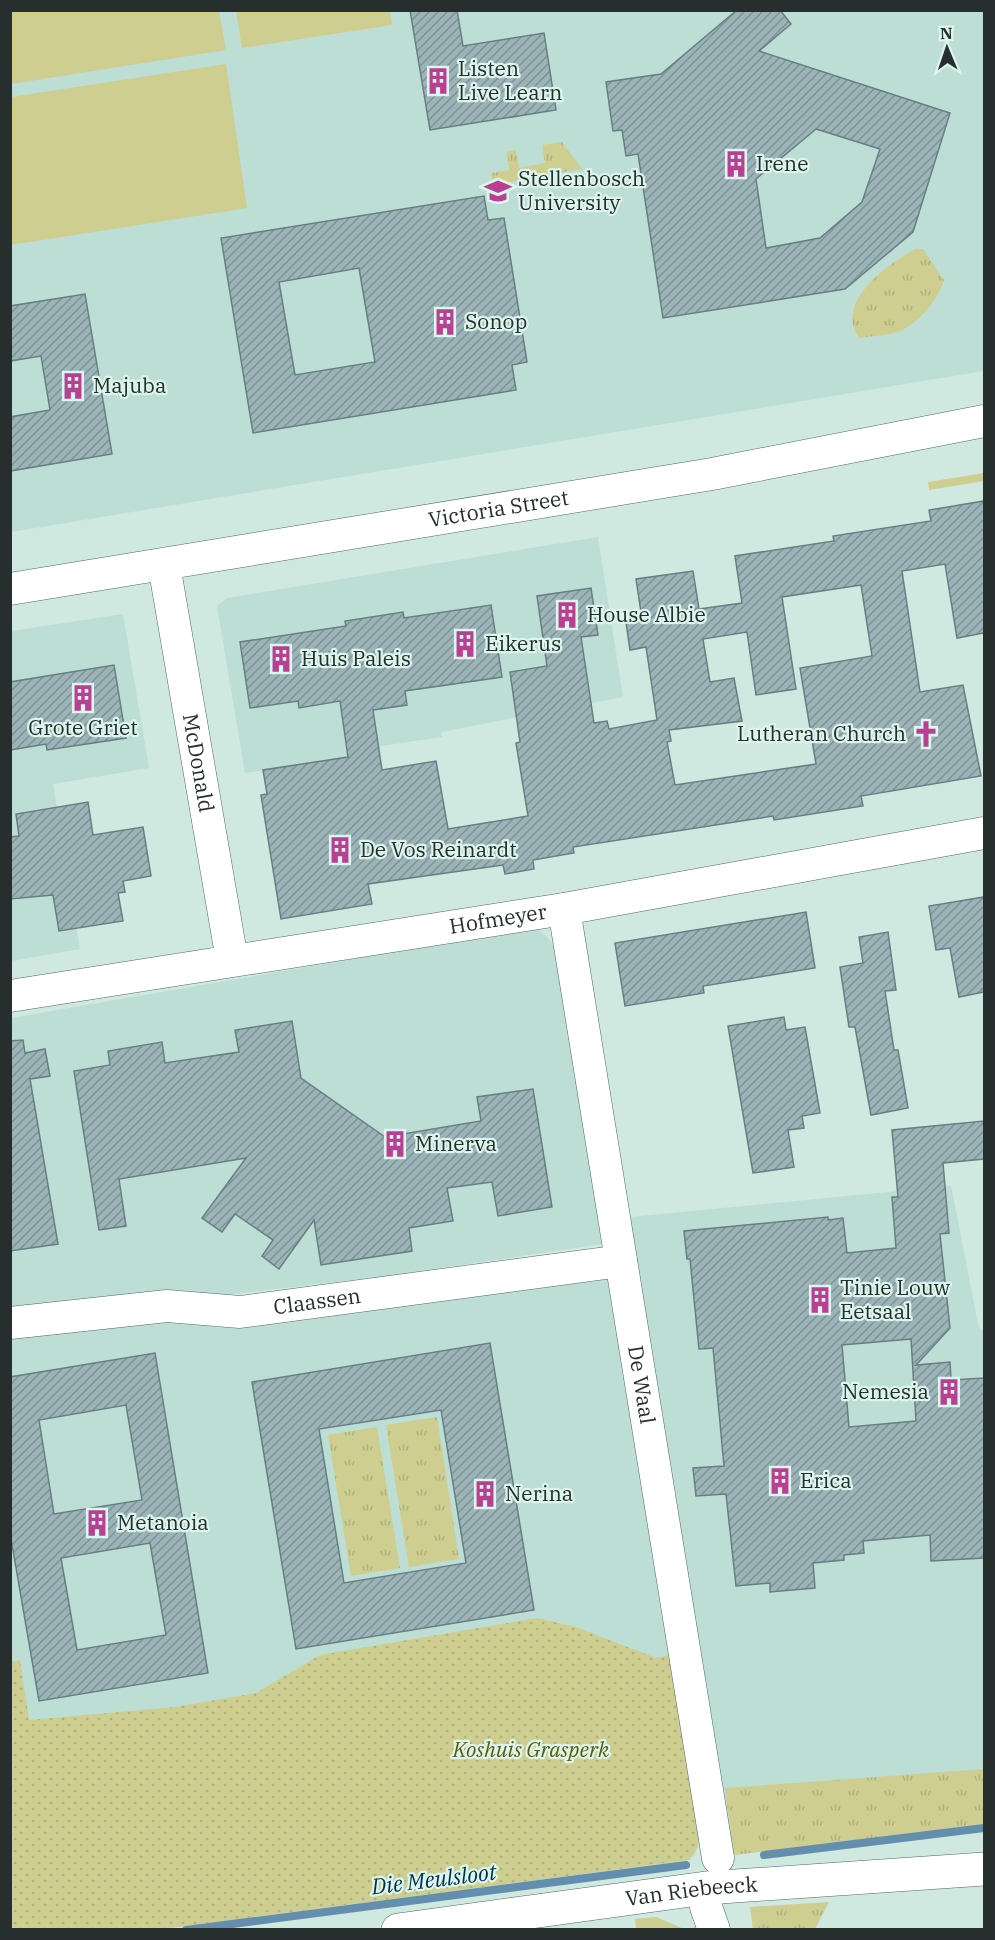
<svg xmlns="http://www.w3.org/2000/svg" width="995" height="1940" font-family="'IBM Plex Serif',serif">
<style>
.built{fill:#bdded5}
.grass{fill:url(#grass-tufts)}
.park{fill:url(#park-dots)}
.garden{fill:#cdce90}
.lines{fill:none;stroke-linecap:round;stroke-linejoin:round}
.stream{stroke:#638ead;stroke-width:8}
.building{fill:url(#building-hatch);stroke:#677e82;stroke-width:1.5;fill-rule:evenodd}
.street-casing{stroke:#516760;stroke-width:33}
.secondary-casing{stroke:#516760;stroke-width:34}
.street{stroke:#fff;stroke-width:32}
.secondary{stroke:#fff;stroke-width:33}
.labels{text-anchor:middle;stroke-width:4.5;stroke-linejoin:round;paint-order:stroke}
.poi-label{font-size:21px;fill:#262f2d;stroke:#dcf5ed;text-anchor:start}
.street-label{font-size:21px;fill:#262f2d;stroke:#dcf5ed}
.park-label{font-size:21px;font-style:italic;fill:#5b5b0a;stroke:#dcf5ed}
.water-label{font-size:22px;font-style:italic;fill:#002e4b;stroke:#dcf5ed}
</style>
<defs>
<pattern id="grass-tufts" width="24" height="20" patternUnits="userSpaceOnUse" patternTransform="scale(1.5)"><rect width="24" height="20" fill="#cdce90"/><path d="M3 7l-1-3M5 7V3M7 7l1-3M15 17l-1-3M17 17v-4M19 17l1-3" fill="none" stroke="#b0b17c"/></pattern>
<pattern id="park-dots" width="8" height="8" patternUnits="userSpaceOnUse" patternTransform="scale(1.5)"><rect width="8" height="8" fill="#cdce90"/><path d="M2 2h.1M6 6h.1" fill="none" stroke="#b0b17c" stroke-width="1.8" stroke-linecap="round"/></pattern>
<pattern id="building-hatch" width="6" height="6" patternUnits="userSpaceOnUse" patternTransform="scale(1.5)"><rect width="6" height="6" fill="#9bb4b8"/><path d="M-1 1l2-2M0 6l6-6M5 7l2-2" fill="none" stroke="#7e9396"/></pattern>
</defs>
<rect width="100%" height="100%" fill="#cfe8e0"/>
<!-- built -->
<g class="built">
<polygon points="11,11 984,11 984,371 11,532"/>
<polygon points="598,537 623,697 441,732 442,737 347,751 348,757 245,773 217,606 227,598"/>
<polygon points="123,614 149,768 53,784 80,949 11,961 11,631"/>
<polygon points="527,929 539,930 546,936 553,945 557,958 602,1244 387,1276 208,1297 180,1290 11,1307 11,1018"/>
<polygon points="951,1186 979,1328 984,1330 984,1824 734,1855 630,1217"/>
<polygon points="607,1274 699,1837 695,1855 689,1860 163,1929 11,1929 10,1336 180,1319 217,1328"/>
</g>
<!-- grass -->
<g class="grass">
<polygon points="562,142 582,169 493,185 491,173 509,170 507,151 516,150 519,168 545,163 542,145"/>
<path d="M 915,249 L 923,249 L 944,280 C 938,300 918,325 897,332 C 885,336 871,336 859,338 C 834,302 887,265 915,249 Z"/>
<polygon points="437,1417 459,1559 409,1567 386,1425"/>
<polygon points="377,1427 400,1568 351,1576 328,1435"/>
<polygon points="984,1769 984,1824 734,1855 725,1788"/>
<polygon points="829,1902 815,1929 753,1929 750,1907"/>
</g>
<!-- park -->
<polygon class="park" points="537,1618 576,1627 656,1658 669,1655 699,1837 698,1847 689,1860 163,1929 11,1930 11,1662 20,1660 29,1720 175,1707 256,1693 320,1655"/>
<!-- garden -->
<g class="garden">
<polygon points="11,10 219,11 226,50 11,84"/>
<polygon points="236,11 390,11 392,25 242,48"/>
<polygon points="226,64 247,208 11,245 11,97"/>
<polygon points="984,473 984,481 929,490 928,482"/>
<polygon points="656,1917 684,1929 636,1929 635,1919"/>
</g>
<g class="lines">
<!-- stream -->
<g class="stream">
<polyline points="764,1855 984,1828"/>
<polyline points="186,1930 686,1865"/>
</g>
</g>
<!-- building -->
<g class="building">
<polygon points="410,10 457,10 463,46 544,33 556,110 430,130"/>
<path d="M 737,10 L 780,10 L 791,24 L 759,51 L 950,113 L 913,232 L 845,289 L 663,318 L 638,154 L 626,156 L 622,130 L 613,131 L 606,82 L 661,74 ZM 816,129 L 880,149 L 862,202 L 820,238 L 766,248 L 756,179 Z"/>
<path d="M 484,196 L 488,220 L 504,218 L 527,362 L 512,365 L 516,390 L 253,433 L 221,238 ZM 359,268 L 375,362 L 295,375 L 279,282 Z"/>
<polygon points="85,294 112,454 10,471 10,417 50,410 41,356 10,361 10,306"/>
<path d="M 984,501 L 984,633 L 957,638 L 945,564 L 902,571 L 920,692 L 963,685 L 981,776 L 861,796 L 863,806 L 774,820 L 773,816 L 573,847 L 574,853 L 533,860 L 534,869 L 505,874 L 503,865 L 368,884 L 372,904 L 281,919 L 261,795 L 267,794 L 263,770 L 348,757 L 340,701 L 299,708 L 298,701 L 250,708 L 240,642 L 346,626 L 345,621 L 403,612 L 404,618 L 491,605 L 502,677 L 405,691 L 407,705 L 373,710 L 382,770 L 436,761 L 448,829 L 528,816 L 516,743 L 520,742 L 510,672 L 547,666 L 537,596 L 591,588 L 598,635 L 581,637 L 594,723 L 607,721 L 609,729 L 657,720 L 646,647 L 630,650 L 626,622 L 642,619 L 636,579 L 693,571 L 699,609 L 742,603 L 735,556 L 834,541 L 833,536 L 931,521 L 929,510 ZM 861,585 L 872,656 L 800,668 L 816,764 L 675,785 L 667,742 L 671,741 L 669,730 L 742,721 L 734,678 L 710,682 L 703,639 L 747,632 L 756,695 L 796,689 L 782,597 Z"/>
<polygon points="114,665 126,738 47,750 46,744 10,750 10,682"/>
<polygon points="88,802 93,835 143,827 151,876 123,881 125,892 118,893 123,921 59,931 53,895 10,899 10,837 19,836 16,814"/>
<polygon points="984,897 984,992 959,997 950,948 936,950 929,906"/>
<polygon points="806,912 815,968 703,986 704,993 625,1006 615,943"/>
<polygon points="888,932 896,990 885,991 894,1050 898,1050 908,1108 871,1115 855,1027 849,1027 840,967 863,963 859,937"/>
<polygon points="784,1017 786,1030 805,1027 820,1113 802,1116 804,1128 788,1130 794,1167 753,1173 728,1026"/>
<polygon points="292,1021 301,1078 385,1137 481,1121 477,1097 533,1089 552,1207 498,1216 492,1182 447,1188 453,1221 409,1228 412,1251 321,1265 314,1220 279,1269 262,1256 273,1240 235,1214 222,1232 202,1218 246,1158 119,1179 126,1226 99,1230 74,1071 110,1065 108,1051 162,1042 165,1063 239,1052 235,1030"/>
<polygon points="23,1040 25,1053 45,1049 50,1076 30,1079 58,1244 10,1251 10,1041"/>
<path d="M 984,1121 L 984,1159 L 943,1163 L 949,1233 L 940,1234 L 950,1328 L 916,1365 L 950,1362 L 951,1380 L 984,1378 L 984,1558 L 931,1561 L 930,1535 L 863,1541 L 864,1553 L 844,1555 L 844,1560 L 813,1563 L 815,1588 L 770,1592 L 770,1583 L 736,1586 L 726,1494 L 696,1496 L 693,1468 L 724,1466 L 713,1348 L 699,1349 L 690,1259 L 687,1259 L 684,1231 L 828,1217 L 828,1220 L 843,1218 L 847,1253 L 896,1248 L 892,1197 L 898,1197 L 892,1130 ZM 911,1339 L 916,1421 L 849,1427 L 842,1345 Z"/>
<path d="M 490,1343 L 534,1610 L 296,1649 L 252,1382 ZM 441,1410 L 466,1563 L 344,1583 L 319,1429 Z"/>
<path d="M 155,1353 L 208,1673 L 39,1701 L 10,1533 L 10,1377 ZM 126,1405 L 142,1500 L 54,1514 L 39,1420 ZM 150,1543 L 166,1635 L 77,1650 L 61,1558 Z"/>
</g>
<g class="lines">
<defs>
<g id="street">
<path id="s1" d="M 164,565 L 232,960"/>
<path id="s2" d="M 10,589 L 712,474 L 984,421"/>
<path id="s3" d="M 564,909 L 718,1858"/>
<path id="s4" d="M 10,996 L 564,909 L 984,833"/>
<path id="s5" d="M 10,1323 L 167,1306 L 240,1312 L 621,1261"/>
<polyline points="706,1888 706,1907 714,1930"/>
</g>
<g id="secondary">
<path id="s6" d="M 398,1930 L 706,1888 L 984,1869"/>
</g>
</defs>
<!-- street casing -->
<use href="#street" class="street-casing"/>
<!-- secondary casing -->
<use href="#secondary" class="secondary-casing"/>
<!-- street -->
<use href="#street" class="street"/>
<!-- secondary -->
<use href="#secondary" class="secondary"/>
</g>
<!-- icons -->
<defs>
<symbol id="building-bare" viewBox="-9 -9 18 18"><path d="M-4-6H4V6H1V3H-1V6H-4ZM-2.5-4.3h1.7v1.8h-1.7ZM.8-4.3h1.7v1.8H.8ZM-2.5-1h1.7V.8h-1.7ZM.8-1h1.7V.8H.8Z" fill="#b93f92" stroke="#dcf5ed" stroke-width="2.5" paint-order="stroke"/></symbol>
<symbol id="university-bare" viewBox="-9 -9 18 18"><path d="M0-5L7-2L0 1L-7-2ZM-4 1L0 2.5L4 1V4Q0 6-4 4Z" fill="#b93f92" stroke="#dcf5ed" stroke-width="2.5" paint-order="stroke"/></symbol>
<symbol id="church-bare" viewBox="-9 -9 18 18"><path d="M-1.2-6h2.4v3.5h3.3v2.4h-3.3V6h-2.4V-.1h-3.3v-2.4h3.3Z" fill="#b93f92" stroke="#dcf5ed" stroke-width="2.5" paint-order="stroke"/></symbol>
</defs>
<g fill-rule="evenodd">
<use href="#building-bare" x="419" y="62" width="38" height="38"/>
<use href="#building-bare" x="717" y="145" width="38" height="38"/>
<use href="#university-bare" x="479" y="172" width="38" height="38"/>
<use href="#building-bare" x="426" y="303" width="38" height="38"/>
<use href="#building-bare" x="54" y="367" width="38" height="38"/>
<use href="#building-bare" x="548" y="596" width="38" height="38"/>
<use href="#building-bare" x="446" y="625" width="38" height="38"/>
<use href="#building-bare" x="262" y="640" width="38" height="38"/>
<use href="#building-bare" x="64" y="679" width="38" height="38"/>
<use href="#church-bare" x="907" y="715" width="38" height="38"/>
<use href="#building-bare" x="321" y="831" width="38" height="38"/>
<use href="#building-bare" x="376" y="1125" width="38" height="38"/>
<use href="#building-bare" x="801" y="1281" width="38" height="38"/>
<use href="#building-bare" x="930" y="1373" width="38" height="38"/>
<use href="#building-bare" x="761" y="1462" width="38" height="38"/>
<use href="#building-bare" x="466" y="1475" width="38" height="38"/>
<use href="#building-bare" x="78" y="1504" width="38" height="38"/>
</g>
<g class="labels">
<!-- poi labels -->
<g class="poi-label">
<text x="458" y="76">Listen<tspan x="458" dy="24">Live Learn</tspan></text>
<text x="756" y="171">Irene</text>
<text x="518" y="186">Stellenbosch<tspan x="518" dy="24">University</tspan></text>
<text x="465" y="329">Sonop</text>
<text x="93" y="393">Majuba</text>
<text x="587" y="622">House Albie</text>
<text x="485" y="651">Eikerus</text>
<text x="301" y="666">Huis Paleis</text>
<text x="83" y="735" text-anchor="middle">Grote Griet</text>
<text x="906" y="741" text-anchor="end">Lutheran Church</text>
<text x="360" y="857">De Vos Reinardt</text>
<text x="415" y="1151">Minerva</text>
<text x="840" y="1295">Tinie Louw<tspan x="840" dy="24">Eetsaal</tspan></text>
<text x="929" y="1399" text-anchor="end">Nemesia</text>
<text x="800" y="1488">Erica</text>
<text x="505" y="1501">Nerina</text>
<text x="117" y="1530">Metanoia</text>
</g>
<!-- street labels -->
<g class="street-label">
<text dy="7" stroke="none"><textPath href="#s2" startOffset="495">Victoria Street</textPath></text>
<text dy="7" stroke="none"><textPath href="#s1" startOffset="201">McDonald</textPath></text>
<text dy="7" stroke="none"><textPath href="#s4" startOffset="494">Hofmeyer</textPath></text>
<text dy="7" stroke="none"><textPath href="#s5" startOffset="309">Claassen</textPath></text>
<text dy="7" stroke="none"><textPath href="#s3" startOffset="482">De Waal</textPath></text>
<text dy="7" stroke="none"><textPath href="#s6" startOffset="296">Van Riebeeck</textPath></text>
</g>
<!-- park labels -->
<g class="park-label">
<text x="531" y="1757">Koshuis Grasperk</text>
</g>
<!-- water labels -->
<g class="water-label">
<text transform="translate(434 1879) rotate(-7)" y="8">Die Meulsloot</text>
</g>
</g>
<!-- border -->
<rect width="995" height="1940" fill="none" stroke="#262f2d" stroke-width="24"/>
<!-- north arrow -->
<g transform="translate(947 48) rotate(358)" stroke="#dcf5ed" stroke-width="4.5" paint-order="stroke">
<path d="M0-4.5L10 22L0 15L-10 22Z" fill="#262f2d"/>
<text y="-9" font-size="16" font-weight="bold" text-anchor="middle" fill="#262f2d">N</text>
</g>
</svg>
